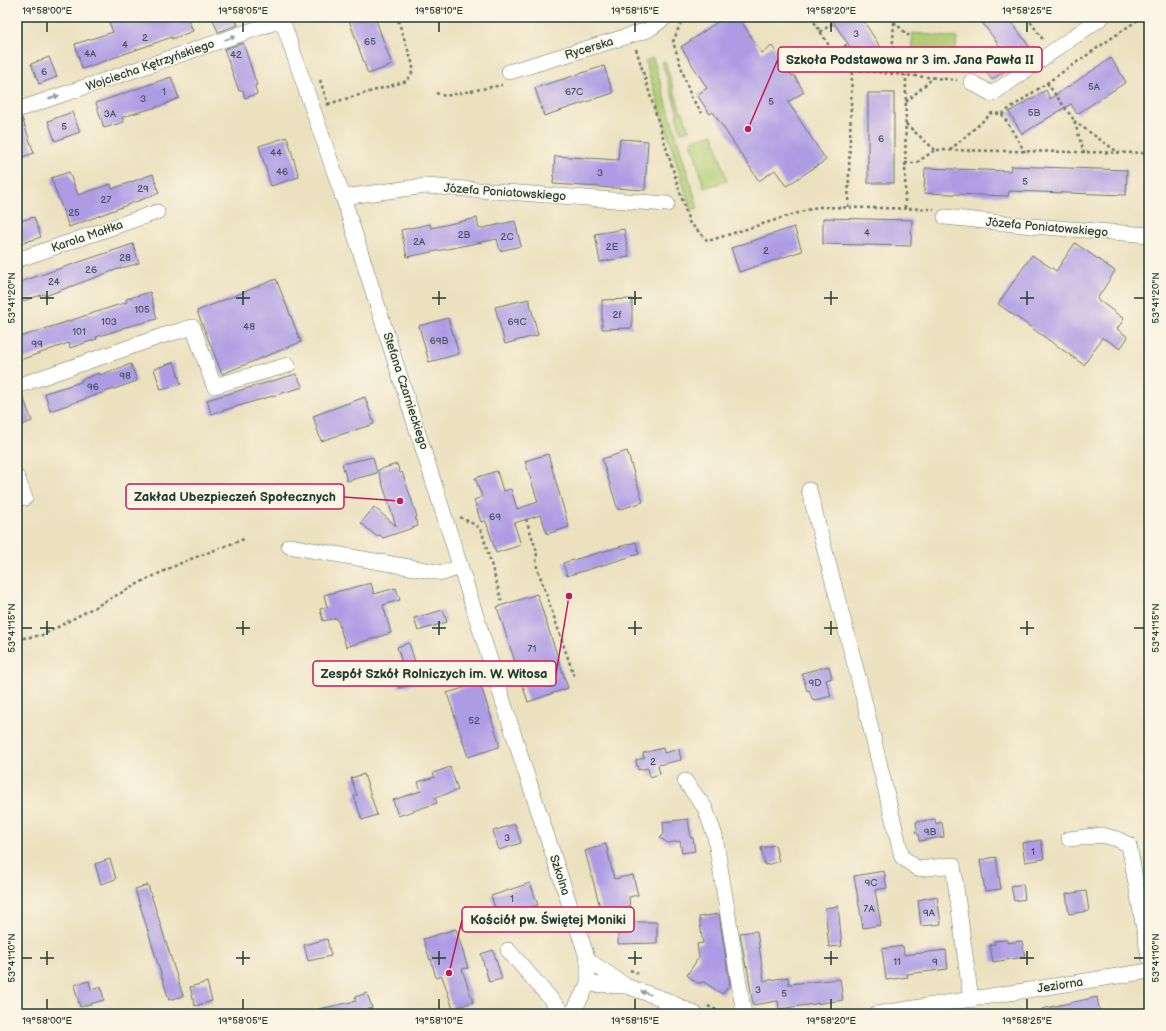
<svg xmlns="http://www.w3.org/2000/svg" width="1166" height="1031" font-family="'Balsamiq Sans',sans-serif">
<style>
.green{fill:#b1ce74;stroke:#688654}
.building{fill:#ad9ce4}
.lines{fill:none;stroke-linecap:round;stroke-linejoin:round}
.minor-casing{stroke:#667665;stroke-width:16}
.path{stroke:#667665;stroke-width:2.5;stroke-dasharray:3 3;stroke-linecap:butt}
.minor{stroke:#fff;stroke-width:15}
.oneway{fill:#8f9e9a}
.ticks{fill:none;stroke:#1f3d34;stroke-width:1.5}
.labels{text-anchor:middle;stroke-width:3;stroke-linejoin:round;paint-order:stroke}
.number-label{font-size:10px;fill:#425560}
.street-label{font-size:12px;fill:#1f3d34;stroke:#fcf5e5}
.leader{fill:none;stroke:#c2185b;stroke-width:1.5}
.callout-dot{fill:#c2185b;stroke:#fcf5e5;stroke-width:1.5}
.callout{fill:#fcf5e5;stroke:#c2185b;stroke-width:1.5}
.callout-label{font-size:13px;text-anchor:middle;font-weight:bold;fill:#1f3d34}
.neatline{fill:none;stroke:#1f3d34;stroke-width:1.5}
.ticks-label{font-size:10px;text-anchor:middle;fill:#1f3d34}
</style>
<rect width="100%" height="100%" fill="#fcf5e5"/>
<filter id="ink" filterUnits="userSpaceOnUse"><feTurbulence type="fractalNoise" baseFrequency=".025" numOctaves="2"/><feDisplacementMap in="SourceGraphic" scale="8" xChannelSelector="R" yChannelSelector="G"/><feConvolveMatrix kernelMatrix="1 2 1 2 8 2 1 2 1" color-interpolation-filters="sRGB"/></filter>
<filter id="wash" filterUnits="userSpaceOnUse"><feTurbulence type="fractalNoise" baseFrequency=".012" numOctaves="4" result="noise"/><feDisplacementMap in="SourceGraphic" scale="16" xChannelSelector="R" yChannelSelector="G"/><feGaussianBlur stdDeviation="0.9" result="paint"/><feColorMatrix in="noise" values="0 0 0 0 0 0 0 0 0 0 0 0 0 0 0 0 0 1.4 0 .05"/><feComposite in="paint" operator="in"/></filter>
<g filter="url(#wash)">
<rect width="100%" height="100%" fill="#ebe1bf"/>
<!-- green -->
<g class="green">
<polygon points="913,33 957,38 954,66 910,61"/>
<polygon points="653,58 698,208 691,210 645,61"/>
<polygon points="665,61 681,113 683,112 689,130 681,132 676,115 678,114 662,62"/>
<polygon points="713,134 727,181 704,188 691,140"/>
</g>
<g id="blocks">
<!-- building -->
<g class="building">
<polygon points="107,17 187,17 193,31 172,39 172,37 82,69 75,44 113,32"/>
<polygon points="212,17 234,17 238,25 218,32"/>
<polygon points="348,17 375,17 392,65 368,74"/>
<polygon points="725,17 738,17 762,53 772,46 792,76 794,75 804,92 788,102 826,160 786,186 775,170 759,181 713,112 710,114 697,95 707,88 681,47"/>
<polygon points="830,17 861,17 881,48 860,62"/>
<polygon points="978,17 1008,17 1033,52 992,80 981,64 1002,49"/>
<polygon points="243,43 257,85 255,86 257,94 245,98 243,90 239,91 224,49"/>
<polygon points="49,57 57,77 39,84 31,64"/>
<polygon points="1111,58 1126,82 1077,114 1071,104 1022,134 1009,112 1046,90 1050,99"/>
<polygon points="604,66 613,93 544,116 535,88"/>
<polygon points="171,77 179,98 167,103 167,104 122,117 124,122 104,128 96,103"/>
<rect x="868" y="93" width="26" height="90"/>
<polygon points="72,112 80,132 55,141 48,121"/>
<polygon points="22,118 34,153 17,159 17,119"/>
<polygon points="287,137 299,177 271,186 259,146"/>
<polygon points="620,139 648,141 645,190 553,184 555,156 618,160"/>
<polygon points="1011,166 1127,170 1126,195 1009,191 1008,196 924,193 925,168 1010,171"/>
<polygon points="69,172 78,195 111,184 112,189 153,174 159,193 69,227 51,178"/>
<polygon points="34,217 41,237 17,245 17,222"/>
<polygon points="477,218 479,229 515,221 521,246 500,251 497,239 407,257 401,230 430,224 431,228"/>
<polygon points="823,218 912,220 911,246 823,244"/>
<polygon points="794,227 802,251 739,272 731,248"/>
<polygon points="624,229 629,257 600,262 595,234"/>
<polygon points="1075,243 1115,271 1097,299 1124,319 1117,329 1128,337 1120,349 1109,341 1102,338 1084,365 998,304 1032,255 1056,271"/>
<polygon points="133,244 139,263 118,269 45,296 44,294 17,303 17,283"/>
<polygon points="276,279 301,342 222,374 197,311"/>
<polygon points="150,292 157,319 122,328 122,329 96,337 97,339 70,348 69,343 17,361 17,338 127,302 126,299"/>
<polygon points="529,299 538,335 505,344 495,307"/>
<polygon points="632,299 632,328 602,329 602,300"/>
<polygon points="448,318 459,354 429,362 419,326"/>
<polygon points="174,362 181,384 161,390 154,369"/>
<polygon points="131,364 137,381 50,411 45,393 81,382 81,380 99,373 100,375"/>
<polygon points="296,374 303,387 211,414 207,400"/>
<polygon points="22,394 32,421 17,427 17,395"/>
<polygon points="365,397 374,424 321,441 313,416"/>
<polygon points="627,451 643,502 618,510 602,459"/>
<polygon points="548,454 569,527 547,534 541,515 514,523 521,545 496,553 486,521 481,522 474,500 482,497 475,478 497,471 503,491 511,489 517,509 538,502 525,461"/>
<polygon points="373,457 377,473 347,481 342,464"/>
<polygon points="397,464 400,473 402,472 412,501 417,517 415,518 418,526 383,538 380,535 376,536 361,523 374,507 396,526 378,470"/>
<polygon points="636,542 639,554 567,576 563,563"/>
<polygon points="371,583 374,594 396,588 400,600 383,605 391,633 346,647 337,618 323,621 320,609 327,607 324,595"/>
<polygon points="537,594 568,688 528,702 497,607"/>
<polygon points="443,610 447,622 418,631 414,618"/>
<polygon points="409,643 418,671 426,669 429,680 399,688 396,678 406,675 397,647"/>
<polygon points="829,666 832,678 826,680 831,696 813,701 809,690 807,691 802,673"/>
<polygon points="480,683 499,742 499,747 468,757 447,693"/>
<polygon points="663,748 664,753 679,749 681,760 658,765 660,774 650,777 648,768 638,770 636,760 644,758 643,753"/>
<polygon points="450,767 458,790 435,798 437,803 398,816 393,800 421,791 418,782 435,777 433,773"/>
<polygon points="364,774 377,815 362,820 354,796 357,795 351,778"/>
<polygon points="688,819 691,838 693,838 695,851 682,853 680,841 668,843 660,838 664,834 663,822"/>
<polygon points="935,819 936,824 942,822 944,837 919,841 918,834 915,832 917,829 916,822"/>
<polygon points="515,824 521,843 499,850 493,831"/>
<polygon points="1041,840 1044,859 1025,862 1022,843"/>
<polygon points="606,844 614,879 633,875 638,895 629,897 631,922 657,922 657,943 618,944 618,922 600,922 600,907 585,851"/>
<polygon points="775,845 779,862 765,865 761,848"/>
<polygon points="996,857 1001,889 985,891 980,860"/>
<polygon points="110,859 116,879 101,884 95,864"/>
<polygon points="884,871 887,888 875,890 881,925 863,928 854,876"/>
<polygon points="530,883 538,905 518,912 517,908 497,914 491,896"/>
<polygon points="1023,884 1025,899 1014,901 1011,886"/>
<polygon points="148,885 183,996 169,1000 135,889"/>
<polygon points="1086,891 1089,911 1069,914 1066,894"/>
<polygon points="937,896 941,924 921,926 918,900"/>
<polygon points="838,906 842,946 829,947 825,908"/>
<polygon points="719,914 730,985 722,994 704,982 697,983 687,975 699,957 697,944 703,943 699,917"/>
<polygon points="456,929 468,968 462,969 473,1002 453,1009 442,976 436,978 431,959 430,960 423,939"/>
<polygon points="757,931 764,981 788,977 789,984 840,979 843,1000 779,1009 778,1001 753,1005 747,966 746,967 740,933"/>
<polygon points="327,939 331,956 308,961 304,945"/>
<polygon points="1007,940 1007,943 1022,941 1025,957 993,962 990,945 995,944 994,941"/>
<polygon points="903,946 904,955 946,950 948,969 907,974 908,977 886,980 882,949"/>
<polygon points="493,950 502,979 489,982 481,954"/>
<polygon points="89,981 91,990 101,987 104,1000 80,1007 74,985"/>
<polygon points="207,982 212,1001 195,1006 190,987"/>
<polygon points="367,993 372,1008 353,1014 320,1014 319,1009 356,1001 355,997"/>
<polygon points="1097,997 1100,1014 1042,1014 1042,1009"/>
</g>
</g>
</g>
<g filter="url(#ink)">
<use href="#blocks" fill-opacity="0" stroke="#667665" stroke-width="1"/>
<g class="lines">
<defs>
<g id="minor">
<polyline points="281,17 343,197 524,767 588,960 626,986 666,1000 695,1014"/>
<polyline points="509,72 648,30 666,17"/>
<polyline points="971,82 992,94 1102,17"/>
<polyline points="17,110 282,20"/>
<polyline points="343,197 426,186 667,204"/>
<polyline points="945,217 1032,226 1149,235"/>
<polyline points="17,260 157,212"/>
<polyline points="17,386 162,336 193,327 214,386 288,365"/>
<polyline points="17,477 25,498"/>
<polyline points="809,490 861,688 902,857 918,869 953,865 971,1000"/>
<polyline points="289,546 443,573 460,567"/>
<polyline points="685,781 705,808 715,836 744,1014"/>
<polyline points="1069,839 1102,835 1117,839 1129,845 1149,957"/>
<polyline points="508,950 564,1014"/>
<polyline points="588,984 625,986"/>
<polyline points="572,1014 588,984 588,960"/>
<polyline points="663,1014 666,1000"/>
<polyline points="876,1014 1149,971"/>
</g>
</defs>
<!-- minor casing -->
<use href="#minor" class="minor-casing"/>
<!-- path -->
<g class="path">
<polyline points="626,17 628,23"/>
<polyline points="683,17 673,42 691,97 702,113"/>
<polyline points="811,17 844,69 957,80"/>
<polyline points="891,17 894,22 891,74"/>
<polyline points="1027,17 1044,41"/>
<polyline points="894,22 909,36"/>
<polyline points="820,32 834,23"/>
<polyline points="636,49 689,222 708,241 817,207 934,209"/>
<polyline points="834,53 848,44"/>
<polyline points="320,80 329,107"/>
<polyline points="1047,83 1074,120 1084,153"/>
<polyline points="436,93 445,96 502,85"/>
<polyline points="906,102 933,78"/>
<polyline points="328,104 407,81 413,71 413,65 397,17"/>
<polyline points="1002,114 1025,152"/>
<polyline points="1074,121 1119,153"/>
<polyline points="906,124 935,150"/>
<polyline points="950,150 992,113 1002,114 1142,17"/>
<polyline points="905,163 916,163 935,150 1149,153"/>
<polyline points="848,207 852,70"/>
<polyline points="905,208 906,75"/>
<polyline points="460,517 477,526 482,532 502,602"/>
<polyline points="526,519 537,552 536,564 574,676"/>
<polyline points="17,639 43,635 143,581 183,562 244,539"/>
<polyline points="630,970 640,974"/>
<polyline points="708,1006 723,1013 730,1014"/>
<polyline points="829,1014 848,1011 850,1014"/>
</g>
<!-- minor -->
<use href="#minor" class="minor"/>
</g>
<!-- one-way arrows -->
<defs><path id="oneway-solid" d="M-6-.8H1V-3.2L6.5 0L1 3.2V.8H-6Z"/></defs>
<g class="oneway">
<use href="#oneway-solid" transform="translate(230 38) rotate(-19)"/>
<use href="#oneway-solid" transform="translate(54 97) rotate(-19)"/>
<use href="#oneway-solid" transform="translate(646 993) rotate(-160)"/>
</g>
</g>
<!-- ticks -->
<path class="ticks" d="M 47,22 L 47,32M 243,22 L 243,32M 439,22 L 439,32M 635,22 L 635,32M 831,22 L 831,32M 1027,22 L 1027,32M 47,291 L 47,305M 243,291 L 243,305M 439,291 L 439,305M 635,291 L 635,305M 831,291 L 831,305M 1027,291 L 1027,305M 22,298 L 32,298M 40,298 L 54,298M 236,298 L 250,298M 432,298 L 446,298M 628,298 L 642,298M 824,298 L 838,298M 1020,298 L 1034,298M 1134,298 L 1144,298M 47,621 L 47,635M 243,621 L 243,635M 439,621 L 439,635M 635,621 L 635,635M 831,621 L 831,635M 1027,621 L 1027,635M 22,628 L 32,628M 40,628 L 54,628M 236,628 L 250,628M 432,628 L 446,628M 628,628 L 642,628M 824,628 L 838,628M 1020,628 L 1034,628M 1134,628 L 1144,628M 47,951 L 47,965M 243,951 L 243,965M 439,951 L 439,965M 635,951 L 635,965M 831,951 L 831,965M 1027,951 L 1027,965M 22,958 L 32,958M 40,958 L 54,958M 236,958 L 250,958M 432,958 L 446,958M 628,958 L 642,958M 824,958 L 838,958M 1020,958 L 1034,958M 1134,958 L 1144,958M 47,999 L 47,1009M 243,999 L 243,1009M 439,999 L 439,1009M 635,999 L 635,1009M 831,999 L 831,1009M 1027,999 L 1027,1009"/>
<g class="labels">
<!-- number labels -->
<g class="number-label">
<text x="856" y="37">3</text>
<text x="145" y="41">2</text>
<text x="370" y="45">65</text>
<text x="125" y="48">4</text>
<text x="90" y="57">4A</text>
<text x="236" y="58">42</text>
<text x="44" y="75">6</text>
<text x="1094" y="90">5A</text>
<text x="164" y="95">1</text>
<text x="574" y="95">67C</text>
<text x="143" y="102">3</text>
<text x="771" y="105">5</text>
<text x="1034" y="116">5B</text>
<text x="110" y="117">3A</text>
<text x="64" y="130">5</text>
<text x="881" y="142">6</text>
<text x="276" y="156">44</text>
<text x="282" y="175">46</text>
<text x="600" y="176">3</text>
<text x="1025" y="185">5</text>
<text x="143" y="192">29</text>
<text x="106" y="203">27</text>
<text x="74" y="216">25</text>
<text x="867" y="236">4</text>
<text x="464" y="238">2B</text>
<text x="507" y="240">2C</text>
<text x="419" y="245">2A</text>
<text x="612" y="250">2E</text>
<text x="766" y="254">2</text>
<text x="125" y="261">28</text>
<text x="91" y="273">26</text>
<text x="54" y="285">24</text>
<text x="142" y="313">105</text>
<text x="617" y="318">2f</text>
<text x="109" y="325">103</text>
<text x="517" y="325">69C</text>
<text x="249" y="330">48</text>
<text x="79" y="335">101</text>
<text x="439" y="344">69B</text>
<text x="37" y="347">99</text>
<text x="125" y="379">98</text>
<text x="93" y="390">96</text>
<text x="495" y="520">69</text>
<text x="532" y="652">71</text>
<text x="815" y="686">9D</text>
<text x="474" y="724">52</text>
<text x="653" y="765">2</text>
<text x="930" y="835">9B</text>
<text x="507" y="841">3</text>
<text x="1033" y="855">1</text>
<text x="871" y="886">9C</text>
<text x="512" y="902">1</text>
<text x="869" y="912">7A</text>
<text x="929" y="916">9A</text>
<text x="897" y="965">11</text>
<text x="935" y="965">9</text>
<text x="758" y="993">3</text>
<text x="784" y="997">5</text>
</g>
<!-- street labels -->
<g class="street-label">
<text transform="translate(589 48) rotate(-17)" y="4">Rycerska</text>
<text transform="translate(150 65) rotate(-19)" y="4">Wojciecha Kętrzyńskiego</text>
<text transform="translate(505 192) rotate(4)" y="4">Józefa Poniatowskiego</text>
<text transform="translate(1047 227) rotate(5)" y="4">Józefa Poniatowskiego</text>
<text transform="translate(87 236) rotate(-19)" y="4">Karola Małłka</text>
<text transform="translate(406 391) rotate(72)" y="4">Stefana Czarnieckiego</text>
<text transform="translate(560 875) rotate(72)" y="4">Szkolna</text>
<text transform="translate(1060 985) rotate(-9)" y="4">Jeziorna</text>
</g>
</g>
<!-- callouts -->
<path class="leader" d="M748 129L778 59M400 501L344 497M569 596L556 674M449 973L462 920"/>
<g class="callout-dot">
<circle cx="748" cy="129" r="4"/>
<circle cx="400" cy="501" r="4"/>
<circle cx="569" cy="596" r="4"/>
<circle cx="449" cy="973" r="4"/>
</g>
<g class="callout">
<rect x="778" y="47" width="264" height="25" rx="4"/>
<rect x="126" y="484" width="218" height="25" rx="4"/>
<rect x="313" y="661" width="243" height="25" rx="4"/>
<rect x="462" y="907" width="172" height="25" rx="4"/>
</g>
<g class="callout-label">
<text x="910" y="64">Szkoła Podstawowa nr 3 im. Jana Pawła II</text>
<text x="235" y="501">Zakład Ubezpieczeń Społecznych</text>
<text x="434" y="678">Zespół Szkół Rolniczych im. W. Witosa</text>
<text x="548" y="924">Kościół pw. Świętej Moniki</text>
</g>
<!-- margin -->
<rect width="1166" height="1031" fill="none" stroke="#fcf5e5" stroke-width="44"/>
<rect x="22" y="22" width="1122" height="987" class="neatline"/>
<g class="ticks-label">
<text x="47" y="14">19°58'00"E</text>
<text x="243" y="14">19°58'05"E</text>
<text x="439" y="14">19°58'10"E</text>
<text x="635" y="14">19°58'15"E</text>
<text x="831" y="14">19°58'20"E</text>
<text x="1027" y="14">19°58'25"E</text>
<text transform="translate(11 298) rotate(-90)" y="4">53°41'20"N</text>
<text transform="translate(1155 298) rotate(-90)" y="4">53°41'20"N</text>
<text transform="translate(11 628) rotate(-90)" y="4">53°41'15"N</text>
<text transform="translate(1155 628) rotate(-90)" y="4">53°41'15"N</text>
<text transform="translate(11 958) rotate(-90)" y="4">53°41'10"N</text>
<text transform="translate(1155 958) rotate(-90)" y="4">53°41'10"N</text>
<text x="47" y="1024">19°58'00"E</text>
<text x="243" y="1024">19°58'05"E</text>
<text x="439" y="1024">19°58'10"E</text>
<text x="635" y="1024">19°58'15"E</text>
<text x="831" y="1024">19°58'20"E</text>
<text x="1027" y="1024">19°58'25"E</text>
</g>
</svg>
